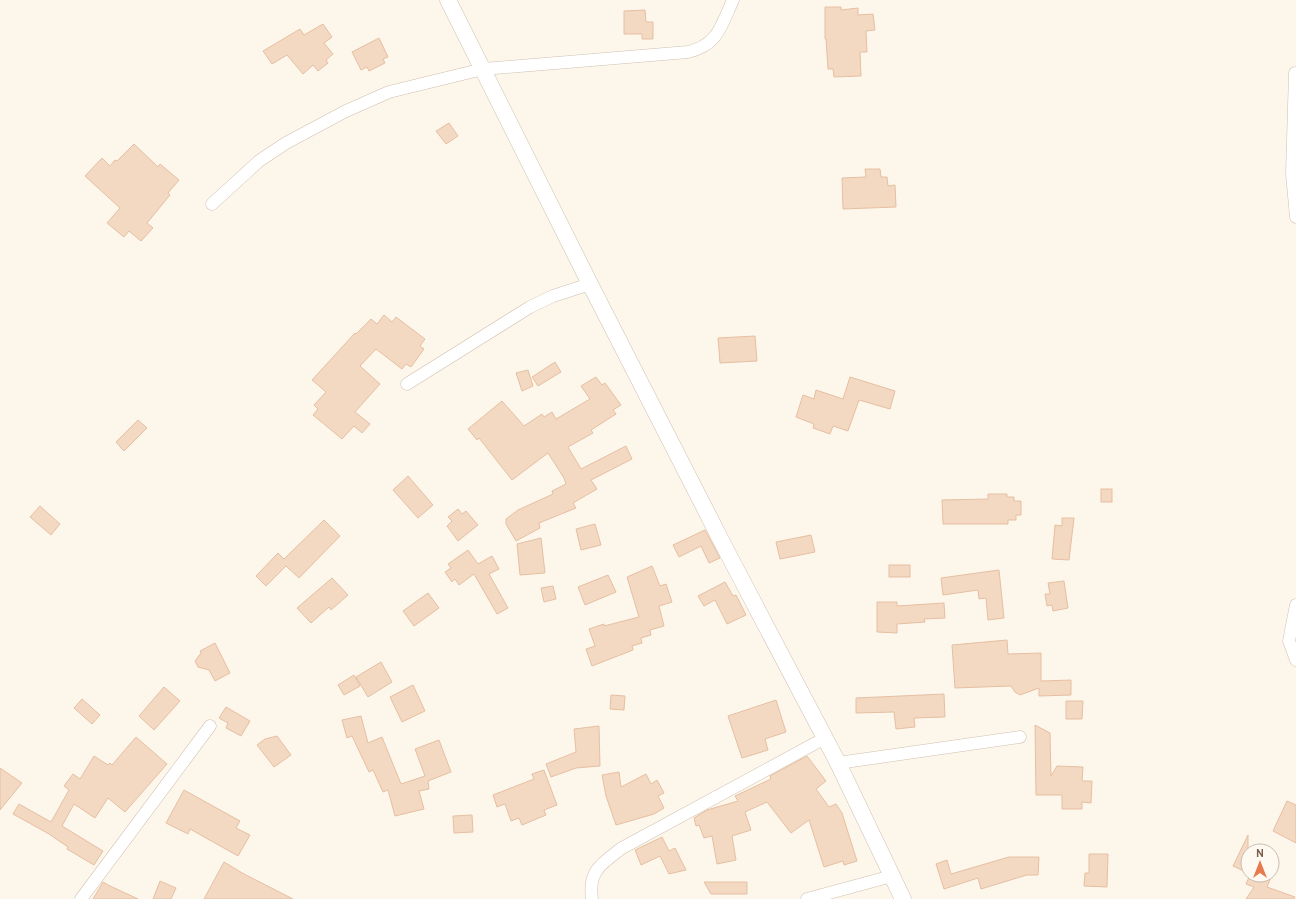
<svg xmlns="http://www.w3.org/2000/svg" width="1296" height="899" font-family="Overpass,sans-serif">
<style>
.building{fill:#f3d8c2;stroke:#e6bfa2}
.lines{fill:none;stroke-linecap:round;stroke-linejoin:round}
.minor-casing{stroke:#d0bfaf;stroke-width:13}
.tertiary-casing{stroke:#d0bfaf;stroke-width:17}
.minor{stroke:#fff;stroke-width:12}
.tertiary{stroke:#fff;stroke-width:16}
</style>
<rect width="100%" height="100%" fill="#fdf7eb"/>
<!-- building -->
<g class="building">
<polygon points="825,7 841,7 841,10 858,8 858,15 873,14 875,30 866,31 867,52 860,52 861,76 834,77 833,69 828,69 826,39 825,39"/>
<polygon points="645,10 646,22 653,22 653,39 642,39 642,34 624,34 624,11"/>
<polygon points="323,24 332,37 324,43 333,54 326,60 328,63 318,71 313,65 303,74 287,55 272,64 263,51 300,29 304,35"/>
<polygon points="379,38 388,57 383,59 385,63 369,71 367,67 361,70 352,52"/>
<polygon points="449,123 458,136 446,144 436,131"/>
<polygon points="134,144 158,167 160,164 179,180 168,193 170,195 147,223 153,228 141,241 129,231 124,237 107,223 120,208 85,176 102,158 110,166 115,160 117,161"/>
<polygon points="865,169 880,169 881,177 887,177 888,186 895,185 896,207 843,209 842,178 866,177"/>
<polygon points="384,315 392,322 396,317 425,339 420,346 424,349 411,367 406,364 402,369 376,349 360,366 380,384 355,412 370,424 362,433 354,426 342,439 313,415 318,409 314,405 326,392 312,380 355,333 356,334 371,319 377,324"/>
<polygon points="755,336 757,361 720,363 718,338"/>
<polygon points="555,362 561,372 538,386 532,377"/>
<polygon points="528,370 533,386 522,391 516,373"/>
<polygon points="596,377 602,385 605,383 621,405 613,410 616,414 591,430 593,433 568,447 581,469 626,446 632,459 591,480 597,489 573,503 576,508 539,523 540,528 516,541 506,524 506,519 518,510 553,494 552,491 566,484 564,478 548,453 512,480 479,438 477,440 468,429 502,401 524,426 542,414 544,417 552,412 556,419 590,399 581,386"/>
<polygon points="850,377 895,391 890,409 859,400 848,431 833,426 830,434 813,428 814,424 796,417 803,395 814,399 816,390 843,399"/>
<polygon points="138,420 147,428 124,451 116,442"/>
<polygon points="408,476 433,505 418,518 393,490"/>
<rect x="1101" y="489" width="11" height="13"/>
<polygon points="988,494 1007,494 1007,497 1014,497 1014,501 1021,501 1021,515 1016,515 1016,520 1008,520 1008,524 943,524 942,500 988,499"/>
<polygon points="40,506 60,524 51,535 30,517"/>
<polygon points="458,509 462,514 466,511 478,525 458,541 447,526 452,521 448,517"/>
<polygon points="1062,518 1074,518 1069,560 1052,559 1055,525 1062,526"/>
<polygon points="324,520 340,536 299,578 286,566 266,586 256,576 278,553 284,559"/>
<polygon points="595,524 601,545 581,550 576,529"/>
<polygon points="705,530 720,558 709,563 701,546 679,557 673,545"/>
<polygon points="811,535 815,552 780,559 776,542"/>
<polygon points="541,538 545,573 520,575 517,544"/>
<polygon points="468,550 478,564 492,556 499,569 489,574 508,608 497,614 474,574 459,585 455,579 452,582 445,572 451,568 448,564"/>
<rect x="889" y="565" width="21" height="12"/>
<polygon points="652,566 660,586 666,584 672,602 659,606 664,626 650,630 651,635 641,638 642,643 632,646 633,650 592,666 586,649 595,646 589,629 604,624 604,626 639,617 627,577"/>
<polygon points="999,570 1004,618 988,620 986,598 979,599 978,590 943,595 941,578"/>
<polygon points="608,575 616,592 585,605 578,587"/>
<polygon points="332,578 348,595 331,610 329,607 311,623 297,608"/>
<polygon points="1064,581 1068,608 1053,611 1052,605 1047,606 1045,594 1050,594 1048,583"/>
<polygon points="725,582 733,596 736,595 746,615 727,624 715,600 704,606 698,596"/>
<polygon points="553,586 556,599 544,602 541,588"/>
<polygon points="428,593 439,608 414,626 403,611"/>
<polygon points="877,602 897,602 897,606 944,603 945,618 924,619 925,622 897,624 897,633 877,632"/>
<polygon points="1007,640 1008,654 1041,653 1041,681 1071,680 1071,695 1039,696 1039,688 1020,695 1015,692 1011,686 955,688 952,645"/>
<polygon points="215,643 230,673 215,681 209,670 198,667 195,661 201,653 200,651"/>
<polygon points="381,662 392,682 368,697 356,677"/>
<polygon points="354,675 360,686 344,695 338,685"/>
<polygon points="413,685 425,711 402,722 390,697"/>
<polygon points="164,687 180,701 154,730 139,716"/>
<polygon points="944,694 945,717 914,718 915,727 896,729 894,712 856,713 856,698"/>
<polygon points="611,695 625,696 624,710 610,709"/>
<polygon points="82,699 100,715 92,724 74,708"/>
<polygon points="776,700 786,732 765,739 768,750 742,758 728,716"/>
<polygon points="1066,701 1083,701 1082,719 1066,719"/>
<polygon points="226,707 250,721 241,736 226,728 228,723 219,718"/>
<polygon points="361,716 368,743 382,737 401,784 425,776 415,749 439,740 451,772 428,781 429,789 419,791 424,809 395,816 388,790 383,792 373,770 369,772 352,736 347,738 342,720"/>
<polygon points="1035,725 1050,733 1051,776 1057,766 1083,767 1082,781 1092,781 1091,803 1082,802 1082,809 1062,809 1062,795 1036,795"/>
<polygon points="599,726 600,766 576,768 551,777 546,764 576,752 574,729"/>
<polygon points="277,736 291,755 274,767 257,745 265,739"/>
<polygon points="136,737 167,764 125,812 108,798 95,818 74,804 62,826 103,851 94,865 67,849 68,847 49,834 13,814 19,804 51,822 69,790 64,786 73,774 80,779 94,756 108,765 110,763 112,765"/>
<polygon points="807,756 826,781 816,789 829,807 836,804 842,813 857,861 844,865 843,861 824,867 809,820 791,833 767,802 745,812 751,830 732,836 736,860 717,864 712,836 704,838 699,825 696,826 694,818 707,810 738,801 735,796 771,779 770,776"/>
<polygon points="0,768 22,783 0,810"/>
<polygon points="544,770 557,805 544,810 546,815 522,825 519,818 511,821 505,804 497,807 493,795 534,779 532,774"/>
<polygon points="619,772 621,787 646,774 651,784 657,780 664,793 658,796 664,808 654,814 616,825 606,796 602,775"/>
<polygon points="184,790 240,821 236,828 250,835 238,856 190,829 188,834 166,823"/>
<polygon points="1287,801 1296,805 1296,843 1273,831"/>
<polygon points="472,815 473,832 454,833 453,816"/>
<polygon points="1248,835 1248,873 1233,866"/>
<polygon points="662,837 669,851 675,848 686,870 669,874 660,856 641,865 635,850"/>
<polygon points="1089,854 1108,854 1107,887 1084,886 1085,873 1089,873"/>
<polygon points="1009,857 1039,857 1038,875 1027,875 981,889 978,878 944,889 936,864 947,860 951,874"/>
<polygon points="224,862 244,874 293,899 204,899"/>
<polygon points="1250,875 1272,875 1267,887 1295,897 1294,899 1246,899 1254,887 1246,884"/>
<polygon points="160,881 176,888 171,899 153,899"/>
<polygon points="103,882 108,885 138,899 93,899"/>
<polygon points="704,882 747,882 747,894 711,894"/>
</g>
<g class="lines">
<defs>
<g id="minor">
<polyline points="1295,73 1292,174 1296,217"/>
<path d="M 212,204 L 259,161 L 286,143 L 346,111 L 389,92 L 483,69 L 688,52 C 718,45 721,26 733,0"/>
<polyline points="407,384 530,307 553,296 590,284"/>
<polyline points="1296,605 1289,641 1296,660"/>
<polyline points="838,763 1020,737"/>
<polyline points="81,899 210,726"/>
<path d="M 592,899 C 588,871 601,864 622,848 L 825,738"/>
<polyline points="807,899 892,876"/>
</g>
<polyline id="tertiary" points="448,0 590,284 725,548 838,763 903,899"/>
</defs>
<!-- minor casing -->
<use href="#minor" class="minor-casing"/>
<!-- tertiary casing -->
<use href="#tertiary" class="tertiary-casing"/>
<!-- minor -->
<use href="#minor" class="minor"/>
<!-- tertiary -->
<use href="#tertiary" class="tertiary"/>
</g>
<!-- north arrow -->
<g transform="translate(1260 863)"><circle r="19" fill="#fffaf1" stroke="#c9bcaf"/>
<path d="M0-3L7 15L0 10L-7 15Z" fill="#e77a4f"/>
<text y="-6" font-size="11" font-weight="bold" text-anchor="middle" fill="#795f4c">N</text>
</g>
</svg>
